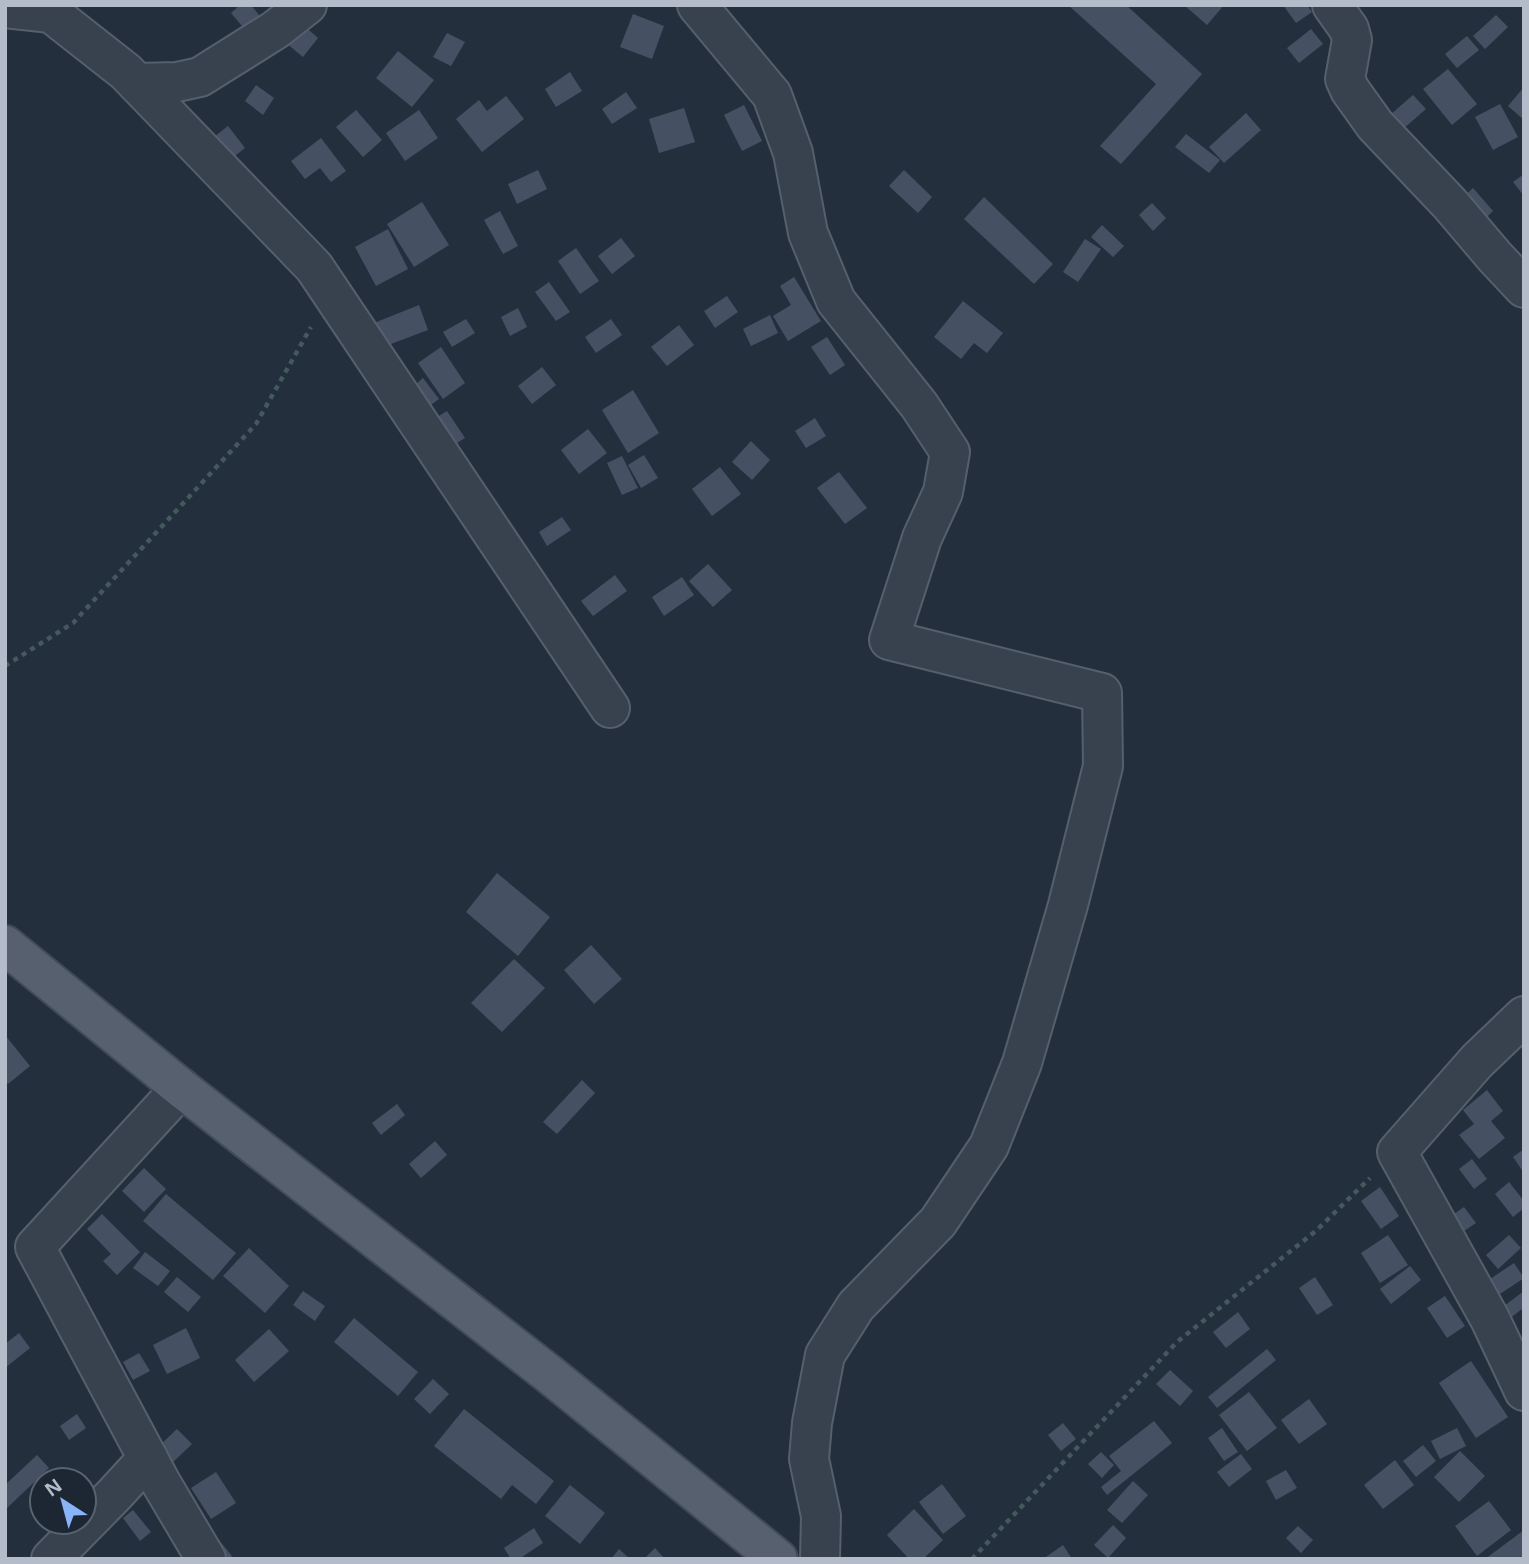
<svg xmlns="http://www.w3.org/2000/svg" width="1529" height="1564" font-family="'Noto Sans',sans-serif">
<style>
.building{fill:#455162}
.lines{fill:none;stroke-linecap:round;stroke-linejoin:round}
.minor-casing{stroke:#565f6c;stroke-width:42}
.major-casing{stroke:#414a57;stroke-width:42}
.path{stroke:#44595c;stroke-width:4.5;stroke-dasharray:5 5;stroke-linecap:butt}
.minor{stroke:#38414e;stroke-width:38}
.major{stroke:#56606e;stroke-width:38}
</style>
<rect width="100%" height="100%" fill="#242f3e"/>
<!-- building -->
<g class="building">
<polygon points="240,5 251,5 262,19 247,32 231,13"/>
<polygon points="1068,5 1126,5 1202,74 1121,164 1100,146 1156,84"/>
<polygon points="1184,5 1224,5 1207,25"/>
<polygon points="1283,5 1307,5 1312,12 1296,23"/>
<polygon points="633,14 664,26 652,59 620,47"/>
<polygon points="1496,15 1508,27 1485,49 1473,36"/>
<polygon points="302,24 318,38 303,57 286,43"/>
<polygon points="1311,29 1323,44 1299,63 1287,48"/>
<polygon points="447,33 465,42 451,66 433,57"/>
<polygon points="1467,36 1479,50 1457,68 1445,54"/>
<polygon points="398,51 434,80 412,107 376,78"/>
<polygon points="1448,69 1477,104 1452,125 1423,89"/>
<polygon points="570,72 582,91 556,107 545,89"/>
<polygon points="256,85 274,98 263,115 245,101"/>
<polygon points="1524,87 1524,120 1508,106"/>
<polygon points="626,92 637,108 612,124 602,109"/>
<polygon points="1413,95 1426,109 1403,129 1390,115"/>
<polygon points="506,96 524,119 482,152 456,119 479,100 487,111"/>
<polygon points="1500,104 1518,137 1493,150 1475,117"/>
<polygon points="744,105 762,141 742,151 724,115"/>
<polygon points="684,108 695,142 659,153 649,119"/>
<polygon points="356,110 382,140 363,157 336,127"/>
<polygon points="419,110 438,138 405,161 386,133"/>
<polygon points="1246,113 1261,130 1224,163 1209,147"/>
<polygon points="228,126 245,148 231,159 214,137"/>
<polygon points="1186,134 1220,160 1209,173 1175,147"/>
<polygon points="321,138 346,171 331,182 320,168 305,179 291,161"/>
<polygon points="538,170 547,189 517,204 508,184"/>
<polygon points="904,170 932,197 918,213 889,186"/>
<polygon points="1524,174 1524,196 1513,182"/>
<polygon points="1473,188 1493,211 1474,230 1452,208"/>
<polygon points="984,197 1053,264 1034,284 964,219"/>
<polygon points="422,202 449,245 414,267 387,224"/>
<polygon points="1152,203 1166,218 1153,231 1139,215"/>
<polygon points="500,211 518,246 503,254 484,220"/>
<polygon points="1102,225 1124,246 1113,257 1091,237"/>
<polygon points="388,229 408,269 376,286 355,247"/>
<polygon points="621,238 635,256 612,274 598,256"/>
<polygon points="1085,239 1101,249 1078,282 1063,272"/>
<polygon points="576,248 599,281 580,294 558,261"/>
<polygon points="794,277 821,321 788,341 773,316 791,305 780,286"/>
<polygon points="549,282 570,312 556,321 535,292"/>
<polygon points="727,296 738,312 715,328 704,311"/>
<polygon points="963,301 1003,333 987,353 974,343 961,359 934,337"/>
<polygon points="419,305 428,330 383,347 374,323"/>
<polygon points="518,308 527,327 510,336 501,317"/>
<polygon points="770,315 778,333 751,346 743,329"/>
<polygon points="466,319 475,333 452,347 443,332"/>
<polygon points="611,319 622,335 596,353 585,337"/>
<polygon points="679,325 694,345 667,366 651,347"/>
<polygon points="827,337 845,365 830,375 811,347"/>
<polygon points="441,347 465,383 443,399 418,363"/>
<polygon points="542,367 556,385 532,404 518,386"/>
<polygon points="423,378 439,399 424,410 409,390"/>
<polygon points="633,390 659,433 628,453 602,410"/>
<polygon points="447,411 465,438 449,448 431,421"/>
<polygon points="815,418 826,436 806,448 795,431"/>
<polygon points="588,429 607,453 579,474 561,450"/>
<polygon points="751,441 770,460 752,480 732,462"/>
<polygon points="644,455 658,478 641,488 628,465"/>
<polygon points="622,456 638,488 622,495 607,463"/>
<polygon points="720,467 741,494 712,516 692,489"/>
<polygon points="839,472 867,508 845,524 817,488"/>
<polygon points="562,517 571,530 547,546 539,532"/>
<polygon points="708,564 732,590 713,607 689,581"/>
<polygon points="615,575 627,591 593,616 581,601"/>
<polygon points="682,577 694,595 664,616 652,597"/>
<polygon points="497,873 550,917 518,956 466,912"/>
<polygon points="591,945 622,979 594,1004 564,970"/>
<polygon points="514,959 545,988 502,1032 471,1003"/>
<polygon points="5,1035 30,1066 8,1084 5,1080"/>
<polygon points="582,1080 595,1093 557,1134 543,1122"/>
<polygon points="1487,1090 1503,1111 1491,1121 1505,1138 1479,1159 1459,1135 1474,1124 1463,1110"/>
<polygon points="397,1104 405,1115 381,1135 372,1123"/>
<polygon points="435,1141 447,1155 421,1178 409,1164"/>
<polygon points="1524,1149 1524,1173 1513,1157"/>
<polygon points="1472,1159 1487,1179 1474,1189 1459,1169"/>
<polygon points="144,1168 166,1189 144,1212 122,1191"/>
<polygon points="1509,1182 1524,1201 1524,1208 1513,1217 1495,1194"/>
<polygon points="1380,1187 1399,1216 1381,1229 1361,1201"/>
<polygon points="166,1194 236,1253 213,1280 143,1221"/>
<polygon points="1464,1207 1476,1223 1452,1239 1441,1223"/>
<polygon points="102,1214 140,1252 117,1275 103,1261 111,1254 87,1229"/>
<polygon points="1388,1235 1408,1265 1380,1283 1361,1253"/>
<polygon points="1509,1235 1521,1248 1498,1269 1486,1255"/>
<polygon points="249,1248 289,1286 265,1313 223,1276"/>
<polygon points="145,1252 170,1271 158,1286 133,1268"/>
<polygon points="1514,1263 1524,1278 1494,1298 1484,1283"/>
<polygon points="1410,1266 1421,1280 1391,1304 1380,1289"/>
<polygon points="177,1277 201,1297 188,1312 164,1292"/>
<polygon points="1315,1277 1333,1305 1317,1315 1299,1288"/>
<polygon points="303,1291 325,1306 315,1321 293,1305"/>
<polygon points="1524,1291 1524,1311 1522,1309 1504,1323 1496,1312"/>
<polygon points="1445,1296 1465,1326 1447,1338 1427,1308"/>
<polygon points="1238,1312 1250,1329 1226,1348 1213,1332"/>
<polygon points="354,1318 418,1372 398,1396 334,1342"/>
<polygon points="186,1328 200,1358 167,1374 153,1345"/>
<polygon points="269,1329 289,1351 254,1382 235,1360"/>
<polygon points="19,1333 30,1348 5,1368 5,1344"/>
<polygon points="1267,1349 1276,1360 1217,1408 1208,1397"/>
<polygon points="139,1353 150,1371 133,1380 123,1362"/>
<polygon points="1471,1361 1508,1417 1476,1438 1439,1383"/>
<polygon points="1170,1370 1193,1391 1180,1406 1156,1384"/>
<polygon points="433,1379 449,1394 430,1414 414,1399"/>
<polygon points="1249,1392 1277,1428 1247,1451 1219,1415"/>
<polygon points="1309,1399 1327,1424 1299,1444 1281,1420"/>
<polygon points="464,1409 554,1481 536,1504 512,1485 501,1499 434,1446"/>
<polygon points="77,1414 86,1428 69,1440 60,1426"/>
<polygon points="1154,1421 1172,1443 1107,1495 1101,1487 1121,1471 1109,1456"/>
<polygon points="1063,1423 1076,1439 1061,1451 1048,1435"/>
<polygon points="1222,1428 1238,1452 1224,1461 1208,1438"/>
<polygon points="1457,1428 1466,1446 1440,1459 1431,1441"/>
<polygon points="177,1429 192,1444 171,1464 156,1449"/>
<polygon points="1423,1445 1436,1461 1416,1477 1403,1461"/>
<polygon points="1460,1451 1485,1476 1459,1502 1434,1477"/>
<polygon points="1101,1452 1114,1465 1102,1478 1088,1464"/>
<polygon points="1241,1454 1252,1469 1229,1487 1217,1472"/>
<polygon points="37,1455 49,1468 5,1510 5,1485"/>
<polygon points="1395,1460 1414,1485 1383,1509 1364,1485"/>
<polygon points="1286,1470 1297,1488 1276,1500 1266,1481"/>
<polygon points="216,1472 236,1503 211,1519 191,1488"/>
<polygon points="1133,1481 1148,1495 1122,1523 1107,1510"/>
<polygon points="942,1484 966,1516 943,1534 919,1502"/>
<polygon points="570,1485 605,1513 580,1544 545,1516"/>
<polygon points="1489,1501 1511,1530 1477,1556 1455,1526"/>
<polygon points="914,1509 943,1540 923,1559 909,1559 887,1535"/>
<polygon points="133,1510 151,1532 140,1541 123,1518"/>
<polygon points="42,1517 42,1522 62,1522 51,1533 38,1520"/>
<polygon points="1113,1525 1126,1538 1108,1558 1094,1545"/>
<polygon points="1298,1526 1313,1540 1301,1553 1286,1538"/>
<polygon points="534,1528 543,1543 519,1559 511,1559 504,1548"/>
<polygon points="1524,1530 1524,1559 1485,1559"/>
<polygon points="218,1539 232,1556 229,1559 200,1559 197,1556"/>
<polygon points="1063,1545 1072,1559 1043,1559"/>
<polygon points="655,1548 665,1559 644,1559"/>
<polygon points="619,1549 630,1559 611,1559"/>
</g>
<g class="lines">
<defs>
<g id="minor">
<polyline points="697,5 772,95 793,153 808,233 836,301 919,405 950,452 943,492 922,538 889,640 1102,693 1103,766 1068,905 1022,1063 989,1146 938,1222 856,1306 825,1355 812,1423 809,1459 821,1516 820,1559"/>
<polyline points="1332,5 1349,29 1352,40 1345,79 1350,90 1375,125 1450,204 1495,257 1524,288"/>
<polyline points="5,8 51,13 126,72 314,267 610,708"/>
<polyline points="137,83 177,82 200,77 275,30 307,5"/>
<polyline points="1524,1016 1477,1061 1397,1152 1490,1319 1524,1391"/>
<polyline points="181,1088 35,1247 161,1483 206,1559"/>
<polyline points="51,1559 114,1495 148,1458"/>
</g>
<polyline id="major" points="5,945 181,1088 549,1374 778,1559"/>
</defs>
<!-- minor casing -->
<use href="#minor" class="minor-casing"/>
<!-- major casing -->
<use href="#major" class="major-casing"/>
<!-- path -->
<g class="path">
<polyline points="5,666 73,623 256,424 311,327"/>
<polyline points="972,1559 1177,1342 1317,1230 1370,1178"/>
</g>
<!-- minor -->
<use href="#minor" class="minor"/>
<!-- major -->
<use href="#major" class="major"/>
</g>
<!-- border -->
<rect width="1529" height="1564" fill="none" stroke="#b4bcc9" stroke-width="14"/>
<!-- north arrow -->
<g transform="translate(63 1501) rotate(324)"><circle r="33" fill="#1d2633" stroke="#59626f" stroke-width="2"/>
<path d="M0-5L12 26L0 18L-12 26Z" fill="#8ab4f8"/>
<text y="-10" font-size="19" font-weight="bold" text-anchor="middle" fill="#b4bcc9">N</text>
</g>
</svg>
